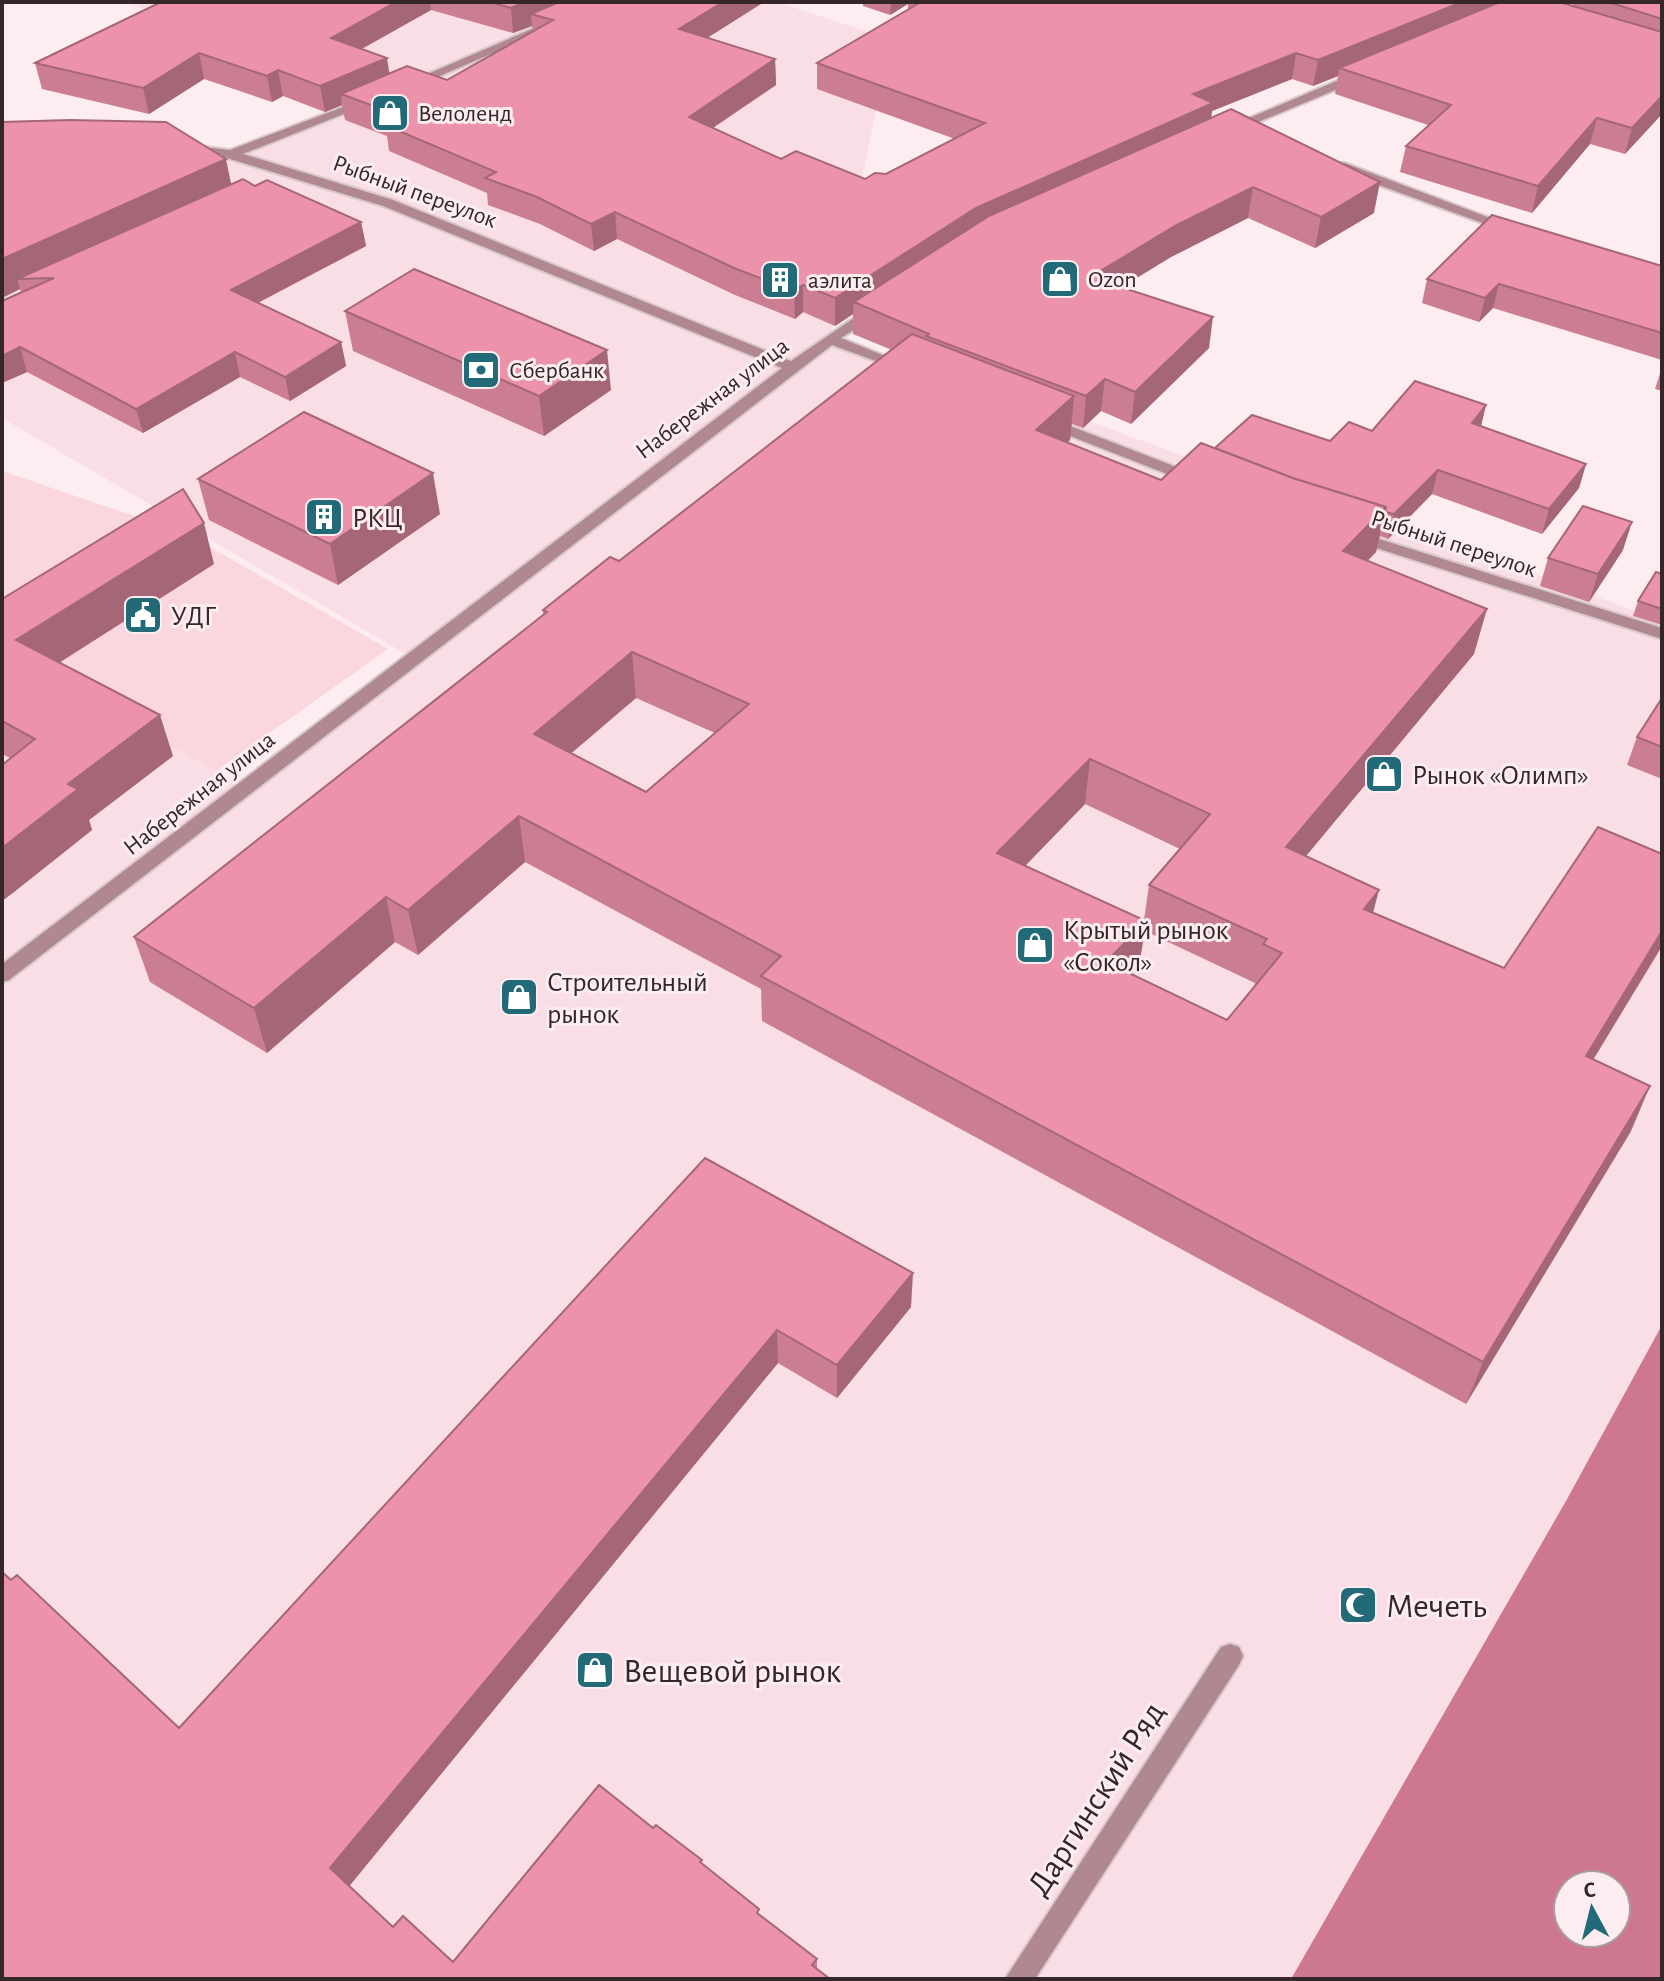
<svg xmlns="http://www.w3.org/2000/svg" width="1664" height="1981" font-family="'Alegreya Sans',sans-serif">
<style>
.built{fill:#fadee5}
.green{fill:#fad6df}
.water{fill:#ce7790;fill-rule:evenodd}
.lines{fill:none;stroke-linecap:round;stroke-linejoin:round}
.minor-casing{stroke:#d9c9cc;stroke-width:4}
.minor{fill:#b08892;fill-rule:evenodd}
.wall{fill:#cb7e93;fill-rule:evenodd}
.shaded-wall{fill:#a56778}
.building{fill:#ec93ab;stroke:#a56778;stroke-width:2;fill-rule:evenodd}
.labels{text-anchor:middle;stroke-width:6;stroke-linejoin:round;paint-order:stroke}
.far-poi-label{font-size:24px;fill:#342629;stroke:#fdedf0;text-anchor:start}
.far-street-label{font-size:24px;fill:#342629;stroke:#fdedf0}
.poi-label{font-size:28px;fill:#342629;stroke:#fdedf0;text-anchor:start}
.near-poi-label{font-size:34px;fill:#342629;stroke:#fdedf0;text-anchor:start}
.near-street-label{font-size:34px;fill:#342629;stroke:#fdedf0}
</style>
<rect width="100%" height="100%" fill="#fdedf0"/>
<!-- built -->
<polygon class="built" points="127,2 777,2 890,39 830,339 972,386 979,381 1200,462 1535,574 1662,621 1662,1338 1296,1979 2,1979 2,730 65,687 247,788 411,657 2,418 2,136 230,155 332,114 319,109 197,33"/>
<!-- green -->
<polygon class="green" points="2,471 187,534 388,649 216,771 64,687 2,729"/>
<!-- water -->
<path class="water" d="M 1662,1325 L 1662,1979 L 1291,1979 L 1566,1501 ZM 1568,1885 L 1616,1885 L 1616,1933 L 1568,1933 Z"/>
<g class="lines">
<defs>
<g id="minor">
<polygon points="541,25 551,28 412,88 402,85"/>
<polygon points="1360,71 1366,75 1364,78 1232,133 1221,130"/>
<polygon points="364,99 374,102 243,154 393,200 791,361 870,307 880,307 880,313 841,338 912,367 910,370 900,370 832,345 9,980 2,982 2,964 782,368 383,206 217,155 186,153 179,149 186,145 230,150"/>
<polygon points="1335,163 1345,163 1519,229 1507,232 1335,169"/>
<polygon points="1047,417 1202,477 1204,480 1196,485 1190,483 1042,425 1042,419"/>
<polygon points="1354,531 1662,628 1662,639 1348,539 1348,533"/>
<polygon points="1230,1644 1239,1647 1243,1656 1239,1665 1035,1979 1005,1979 1221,1647"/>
</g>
</defs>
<!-- minor casing -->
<use href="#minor" class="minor-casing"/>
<!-- minor -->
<use href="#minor" class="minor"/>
</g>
<!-- wall -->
<g class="wall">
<path d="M 161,2 L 764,2 L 707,38 L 775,59 L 776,85 L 713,128 L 781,159 L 865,179 L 886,174 L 955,139 L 817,89 L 817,63 L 908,10 L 908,4 L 890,15 L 863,6 L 863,2 L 1559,2 L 1572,6 L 1573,2 L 1662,2 L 1662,114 L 1625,154 L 1590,144 L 1532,213 L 1400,172 L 1406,146 L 1428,125 L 1335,94 L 1338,76 L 1313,86 L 1292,79 L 1212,111 L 1211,118 L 1374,213 L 1315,248 L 1248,218 L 1171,257 L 1121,287 L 1209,348 L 1131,424 L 1101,411 L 1083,428 L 1072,424 L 1070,440 L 1067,443 L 1161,480 L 1215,448 L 1330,441 L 1486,405 L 1481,426 L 1586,464 L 1579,488 L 1542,534 L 1432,494 L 1388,539 L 1380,536 L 1376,552 L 1367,561 L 1474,654 L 1306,856 L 1373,912 L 1504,968 L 1662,854 L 1662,946 L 1593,1060 L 1631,1131 L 1466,1404 L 762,1021 L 761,989 L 525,862 L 418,955 L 395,942 L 267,1053 L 150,982 L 134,937 L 543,616 L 543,610 L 619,561 L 892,350 L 853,334 L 853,314 L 835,326 L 803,312 L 795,319 L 735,295 L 617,239 L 594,251 L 540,224 L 488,205 L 487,193 L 389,151 L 387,136 L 345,120 L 342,105 L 325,112 L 283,96 L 272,102 L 204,79 L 149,114 L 42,89 L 35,63 ZM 431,10 L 513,33 L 532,26 L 533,31 L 447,80 L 390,73 L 362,49 ZM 636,698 L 715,733 L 646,792 L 571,753 ZM 1085,804 L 1180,849 L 1149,885 L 1144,920 L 1025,866 ZM 1145,931 L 1255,983 L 1254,987 L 1227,1020 L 1132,974 L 1139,966 Z"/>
<polygon points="2,122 231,184 255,186 361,222 366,246 258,303 341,342 346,366 290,401 240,377 143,433 27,372 2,383 21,292 20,289 2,298"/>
<polygon points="1662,266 1662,360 1493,308 1479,322 1422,303 1427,279"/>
<polygon points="345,311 611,390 544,436 353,351"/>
<polygon points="1662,367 1662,391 1655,389"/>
<polygon points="198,479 440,514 338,585 209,520"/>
<polygon points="1623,550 1589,602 1540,586 1548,558"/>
<polygon points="214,564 59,663 173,756 89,820 92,830 14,892 2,901 2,765 10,758 2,754 2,599"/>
<polygon points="1662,574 1662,625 1633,616 1638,601"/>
<polygon points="1662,698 1662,779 1627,765 1637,737"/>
<polygon points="705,1158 911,1307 837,1398 778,1363 349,1886 393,1927 453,1962 653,1828 703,1865 760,1915 817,1959 817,1968 2,1979 179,1728"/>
</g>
<!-- shaded-wall -->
<g class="shaded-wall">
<polygon points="396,2 430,2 431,10 336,63 331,38"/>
<polygon points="525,2 589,2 531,14 532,26 513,33 511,8"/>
<polygon points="723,2 764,2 680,55 679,29"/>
<polygon points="891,2 908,2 908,4 890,15"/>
<polygon points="1462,2 1501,2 1339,68 1338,76 1313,86 1318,60"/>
<polygon points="199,53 204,79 149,114 143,88"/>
<polygon points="1296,53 1292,79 1212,111 1209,130 854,302 853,314 835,326 835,298 976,208 1193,94"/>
<polygon points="387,58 391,84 341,94 342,105 325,112 320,86"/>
<polygon points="775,59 776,85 690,143 689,117"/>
<polygon points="278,70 283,96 272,102 267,76"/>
<polygon points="1662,96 1662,114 1625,154 1632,128"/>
<polygon points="1597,118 1590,144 1532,213 1538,186"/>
<polygon points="226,159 233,193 17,279 20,289 2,298 2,259"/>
<polygon points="1380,182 1374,213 1315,248 1321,217"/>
<polygon points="1253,187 1248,218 1171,257 1109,295 1097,273 1175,226"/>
<polygon points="615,212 617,239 594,251 591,224"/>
<polygon points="361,222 366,246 236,314 231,290"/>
<polygon points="1499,284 1493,308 1479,322 1485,298"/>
<polygon points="803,285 803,312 795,319 794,291"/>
<polygon points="1213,317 1209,348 1131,424 1135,392"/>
<polygon points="341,342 346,366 290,401 285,377"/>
<polygon points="20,347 27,372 2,383 2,356"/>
<polygon points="607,350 611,390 544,436 539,396"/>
<polygon points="235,352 240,377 143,433 136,409"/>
<polygon points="1105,379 1101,411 1083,428 1086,396"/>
<polygon points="1074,396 1070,440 1033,475 1036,430"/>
<polygon points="1486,405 1480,430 1472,423"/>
<polygon points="1586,464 1579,488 1542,534 1549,509"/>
<polygon points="1438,470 1432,494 1388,539 1394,514"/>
<polygon points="433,473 440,514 338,585 330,544"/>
<polygon points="1386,507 1376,552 1333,596 1343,551"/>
<polygon points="1632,522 1623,550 1589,602 1598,574"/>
<polygon points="204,523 214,564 30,681 16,640"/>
<polygon points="1487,609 1474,654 1276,892 1286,847"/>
<polygon points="632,652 636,698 540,780 534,734"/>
<polygon points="160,715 173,756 89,820 92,830 14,892 2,901 2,848 68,784"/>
<polygon points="1090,759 1085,804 993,899 997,853"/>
<polygon points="519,816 525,862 418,955 408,910"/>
<polygon points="1379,890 1367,936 1364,909"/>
<polygon points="386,897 395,942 267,1053 254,1008"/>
<polygon points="1146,921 1139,966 1100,1007 1106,962"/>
<polygon points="1662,931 1662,946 1568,1101 1586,1056"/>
<polygon points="1650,1086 1631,1131 1466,1404 1483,1362"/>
<polygon points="913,1273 911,1307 837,1398 837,1365"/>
<polygon points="777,1330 778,1363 342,1895 330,1868"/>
</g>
<!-- building -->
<g class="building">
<polygon points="161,2 396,2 331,38 387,58 320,86 278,70 267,76 199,53 143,88 35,63"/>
<polygon points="490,2 525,2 511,8"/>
<polygon points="559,2 723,2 679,29 775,59 689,117 781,159 796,151 865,179 875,173 886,174 985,123 817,63 921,2 1462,2 1318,60 1296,53 1193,94 1213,103 976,208 835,298 803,285 794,291 734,268 615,212 591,224 537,197 485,178 496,172 385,125 390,112 341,94 407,66 447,80 553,20 531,14"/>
<polygon points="1500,2 1559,2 1662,32 1662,96 1632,128 1597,118 1538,186 1406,146 1451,105 1339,68"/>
<polygon points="1608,2 1662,2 1662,19"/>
<polygon points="1231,109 1380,182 1321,217 1253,187 1175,226 1097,273 1111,278 1105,282 1213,317 1135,392 1105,379 1086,396 926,336 929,334 854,302 989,216"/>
<polygon points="70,120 166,122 226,159 2,259 2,122"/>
<polygon points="243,179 255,186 267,180 361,222 231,290 341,342 285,377 235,352 136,409 20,347 2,356 2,301 54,278 17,279"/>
<polygon points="1492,215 1662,266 1662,333 1499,284 1485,298 1427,279"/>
<polygon points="414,269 607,350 539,396 345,311"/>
<path d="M 912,334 L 1074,396 L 1036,430 L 1161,480 L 1201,443 L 1293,478 L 1386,507 L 1343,551 L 1487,609 L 1286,847 L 1379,890 L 1364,909 L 1504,968 L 1598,827 L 1662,854 L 1662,931 L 1586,1056 L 1650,1086 L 1483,1362 L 761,976 L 781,956 L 519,816 L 408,910 L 386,897 L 254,1008 L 134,937 L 547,612 L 543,610 L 610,557 L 619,561 ZM 632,652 L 749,704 L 646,792 L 534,734 ZM 1090,759 L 1210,814 L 1149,885 L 1267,939 L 1263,944 L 1282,953 L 1227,1020 L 1106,962 L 1146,921 L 997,853 Z"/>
<polygon points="1415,381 1486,405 1472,423 1586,464 1549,509 1438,470 1394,514 1385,512 1386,507 1293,478 1215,448 1252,415 1330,441 1349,422 1372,431"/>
<polygon points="304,412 433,473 330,544 198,479"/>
<polygon points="183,489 204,523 16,640 160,715 68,784 78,789 2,848 2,765 35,739 2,721 2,599"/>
<polygon points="1583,506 1632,522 1598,574 1548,558"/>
<polygon points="1656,572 1662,574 1662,609 1638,601"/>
<polygon points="1662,698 1662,747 1637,737"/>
<polygon points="705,1158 913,1273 837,1365 777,1330 330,1868 393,1927 403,1916 453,1962 599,1785 653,1828 656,1825 702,1860 700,1862 759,1909 757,1913 817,1959 812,1965 830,1979 2,1979 2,1572 11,1580 17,1575 179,1728"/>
</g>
<!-- icons -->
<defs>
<symbol id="shop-square" viewBox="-11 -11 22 22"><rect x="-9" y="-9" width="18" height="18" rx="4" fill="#226a77" stroke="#fdedf0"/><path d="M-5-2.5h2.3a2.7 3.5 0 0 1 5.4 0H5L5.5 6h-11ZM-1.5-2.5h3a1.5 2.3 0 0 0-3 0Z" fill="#fff"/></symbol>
<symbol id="building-square" viewBox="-11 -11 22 22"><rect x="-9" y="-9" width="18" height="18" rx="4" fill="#226a77" stroke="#fdedf0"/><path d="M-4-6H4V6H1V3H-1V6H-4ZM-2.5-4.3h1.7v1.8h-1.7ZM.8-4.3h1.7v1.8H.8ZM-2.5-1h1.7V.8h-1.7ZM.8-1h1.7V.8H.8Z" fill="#fff"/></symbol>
<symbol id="bank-square" viewBox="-11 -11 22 22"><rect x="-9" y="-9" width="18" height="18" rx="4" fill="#226a77" stroke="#fdedf0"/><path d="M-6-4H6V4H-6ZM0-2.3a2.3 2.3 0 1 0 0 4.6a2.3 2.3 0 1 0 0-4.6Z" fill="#fff"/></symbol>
<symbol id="civic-square" viewBox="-11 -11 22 22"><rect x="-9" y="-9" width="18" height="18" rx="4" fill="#226a77" stroke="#fdedf0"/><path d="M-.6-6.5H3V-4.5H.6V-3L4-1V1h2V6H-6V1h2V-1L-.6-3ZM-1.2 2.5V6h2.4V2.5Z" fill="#fff"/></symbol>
<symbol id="mosque-square" viewBox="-11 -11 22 22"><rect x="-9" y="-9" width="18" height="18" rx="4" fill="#226a77" stroke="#fdedf0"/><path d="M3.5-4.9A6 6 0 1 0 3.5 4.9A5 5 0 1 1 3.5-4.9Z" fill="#fff"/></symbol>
</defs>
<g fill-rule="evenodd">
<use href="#shop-square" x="368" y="91" width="44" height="44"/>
<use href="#shop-square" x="1038" y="257" width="44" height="44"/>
<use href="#building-square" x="758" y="258" width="44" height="44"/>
<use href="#bank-square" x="459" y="348" width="44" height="44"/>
<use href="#building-square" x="302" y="495" width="44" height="44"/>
<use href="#civic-square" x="121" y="593" width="44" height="44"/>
<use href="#shop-square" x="1362" y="752" width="44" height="44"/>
<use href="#shop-square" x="1013" y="923" width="44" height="44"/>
<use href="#shop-square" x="497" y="975" width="44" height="44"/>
<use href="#mosque-square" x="1336" y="1583" width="44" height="44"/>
<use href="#shop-square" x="573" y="1648" width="44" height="44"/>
</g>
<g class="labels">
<!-- far-poi labels -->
<g class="far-poi-label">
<text x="418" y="121">Велоленд</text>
<text x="1088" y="287">Ozon</text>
<text x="808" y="288">аэлита</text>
<text x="509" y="378">Сбербанк</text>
</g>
<!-- far-street labels -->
<g class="far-street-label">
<text transform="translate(415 191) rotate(20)" y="8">Рыбный переулок</text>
<text transform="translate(712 398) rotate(-37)" y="8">Набережная улица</text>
<text transform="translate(1454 543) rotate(18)" y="8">Рыбный переулок</text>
<text transform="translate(199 793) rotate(-38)" y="8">Набережная улица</text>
</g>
<!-- poi labels -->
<g class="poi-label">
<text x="352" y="527">РКЦ</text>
<text x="171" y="625">УДГ</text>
<text x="1412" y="784">Рынок «Олимп»</text>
<text x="1063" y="939">Крытый рынок<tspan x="1063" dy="32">«Сокол»</tspan></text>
<text x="547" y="991">Строительный<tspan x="547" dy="32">рынок</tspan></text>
</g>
<!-- near-poi labels -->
<g class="near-poi-label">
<text x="1386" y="1617">Мечеть</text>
<text x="623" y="1682">Вещевой рынок</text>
</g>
<!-- near-street labels -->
<g class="near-street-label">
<text transform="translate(1095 1798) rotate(-57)" y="12">Даргинский Ряд</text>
</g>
</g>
<!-- border -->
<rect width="1664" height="1981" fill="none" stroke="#342629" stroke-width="8"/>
<!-- north arrow -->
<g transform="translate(1592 1909) rotate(353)"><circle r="38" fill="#fdedf0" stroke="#ad9da0" stroke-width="2"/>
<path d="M0-6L14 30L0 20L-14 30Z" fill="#226a77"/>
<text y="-12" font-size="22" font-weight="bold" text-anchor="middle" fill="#342629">С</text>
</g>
</svg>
